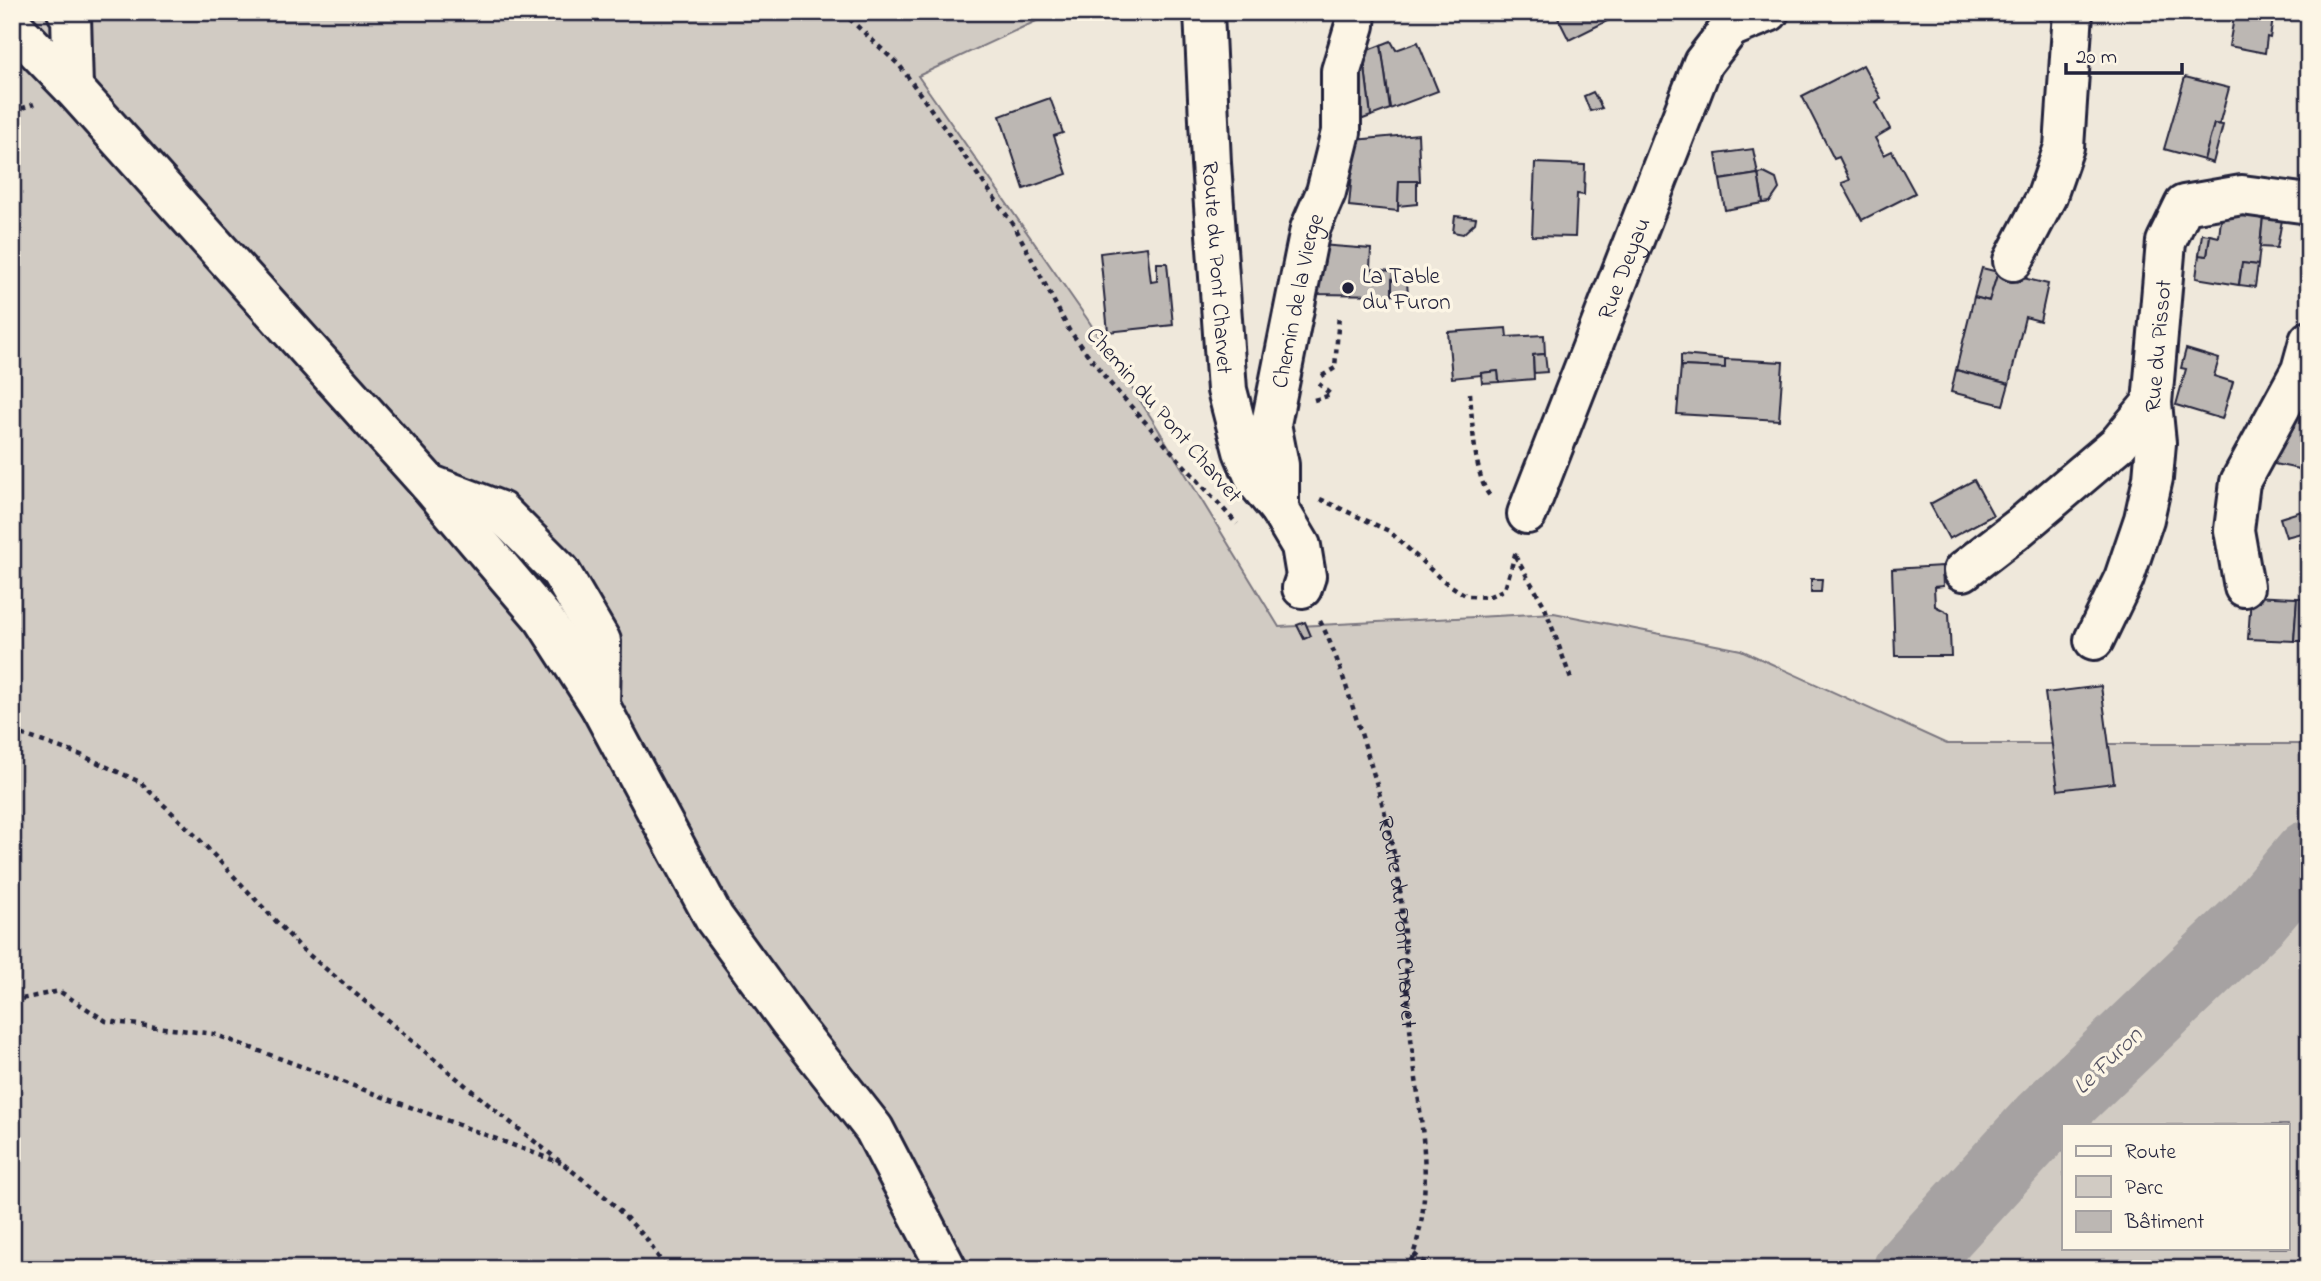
<svg xmlns="http://www.w3.org/2000/svg" width="2321" height="1281" font-family="'Indie Flower',sans-serif">
<style>
.green{fill:#d1cbc3;stroke:#7a767f;stroke-width:2;fill-rule:evenodd}
.lines{fill:none;stroke-linecap:round;stroke-linejoin:round}
.river{stroke:#a6a2a2;stroke-width:70}
.building{fill:#bcb7b3;stroke:#22223b;stroke-width:2}
.minor-casing{stroke:#22223b;stroke-width:44}
.major-casing{stroke:#22223b;stroke-width:44}
.path{stroke:#22223b;stroke-width:4.5;stroke-dasharray:5 5;stroke-linecap:butt}
.minor{stroke:#fcf5e5;stroke-width:38}
.major{stroke:#fcf5e5;stroke-width:38}
.poi-dot{fill:#22223b;stroke:#fcf5e5;stroke-width:2.5}
.labels{text-anchor:middle;stroke-width:7;stroke-linejoin:round;paint-order:stroke}
.street-label{font-size:23px;fill:#22223b;stroke:#fcf5e5}
.poi-label{font-size:23px;fill:#22223b;stroke:#fcf5e5;text-anchor:start}
.water-label{font-size:24px;font-style:italic;fill:#575564;stroke:#fcf5e5}
</style>
<rect width="100%" height="100%" fill="#efe8db"/>
<filter id="ink" filterUnits="userSpaceOnUse"><feTurbulence type="fractalNoise" baseFrequency=".0143" numOctaves="2"/><feDisplacementMap in="SourceGraphic" scale="14" xChannelSelector="R" yChannelSelector="G"/><feConvolveMatrix kernelMatrix="1 2 1 2 8 2 1 2 1" color-interpolation-filters="sRGB"/></filter>
<g filter="url(#ink)">
<!-- green -->
<path class="green" d="M 12,12 L 1047,12 L 1047,16 L 918,76 L 1088,320 L 1152,419 L 1279,627 L 1554,613 L 1741,650 L 1947,744 L 2309,744 L 2309,1269 L 12,1269 ZM 2064,1125 L 2288,1125 L 2288,1248 L 2064,1248 Z"/>
<g class="lines">
<!-- river -->
<polyline class="river" points="1908,1269 2043,1121 2257,916 2309,855"/>
</g>
<!-- building -->
<g class="building">
<polygon points="1079,12 1107,12 1083,22"/>
<polygon points="1555,12 1625,12 1569,40"/>
<polygon points="2235,12 2274,12 2270,38 2267,37 2265,53 2229,46"/>
<polygon points="1391,41 1396,50 1418,42 1438,91 1390,109 1381,45"/>
<polygon points="1381,45 1390,109 1371,116 1363,52"/>
<polygon points="1363,52 1371,116 1355,122 1358,54"/>
<polygon points="1863,65 1881,98 1876,102 1890,129 1875,138 1884,155 1892,151 1915,193 1862,220 1842,183 1850,180 1839,157 1834,159 1802,96"/>
<polygon points="2185,77 2229,88 2219,125 2214,124 2204,160 2164,149"/>
<polygon points="1593,92 1602,108 1590,111 1584,96"/>
<polygon points="1050,98 1063,133 1054,136 1067,174 1024,189 1000,116"/>
<polygon points="2214,124 2223,125 2213,163 2204,160"/>
<polygon points="1418,134 1420,181 1399,181 1398,211 1349,206 1355,140"/>
<polygon points="1753,149 1758,174 1720,180 1716,154"/>
<polygon points="1535,163 1585,165 1584,195 1577,194 1575,237 1532,236"/>
<polygon points="1764,173 1776,179 1779,189 1770,202 1763,203 1758,174"/>
<polygon points="1758,174 1763,203 1725,210 1720,180"/>
<polygon points="1399,181 1417,181 1417,204 1398,206"/>
<polygon points="2222,211 2263,217 2258,265 2242,263 2239,285 2196,278 2199,255 2207,256 2210,235 2219,237"/>
<polygon points="1455,216 1476,218 1475,223 1463,234 1453,232"/>
<polygon points="2263,217 2282,220 2277,248 2260,247"/>
<polygon points="2202,234 2210,235 2207,256 2199,255"/>
<polygon points="1320,245 1371,249 1370,269 1393,271 1392,295 1315,294"/>
<polygon points="1147,247 1151,282 1157,281 1157,263 1167,263 1173,325 1108,332 1100,253"/>
<polygon points="2242,263 2258,265 2255,287 2239,285"/>
<polygon points="1982,268 1998,272 1989,301 1974,297"/>
<polygon points="1998,272 2048,284 2040,321 2025,317 2009,384 1956,370 1974,297 1989,301"/>
<polygon points="1392,279 1407,281 1408,296 1392,295"/>
<polygon points="1506,328 1507,337 1544,335 1545,354 1533,355 1534,379 1499,382 1498,371 1481,373 1482,375 1452,378 1448,332"/>
<polygon points="2186,349 2219,359 2214,376 2233,382 2222,419 2176,405 2186,369 2181,368"/>
<polygon points="1545,354 1547,372 1534,373 1533,355"/>
<polygon points="1681,355 1725,359 1725,368 1681,366"/>
<polygon points="1725,359 1783,362 1779,420 1677,414 1681,366 1725,368"/>
<polygon points="1956,370 2009,384 2003,405 1951,392"/>
<polygon points="1498,371 1499,382 1482,383 1481,373"/>
<polygon points="2301,401 2309,402 2309,471 2274,464 2283,428"/>
<polygon points="1974,480 1993,515 1949,539 1930,504"/>
<polygon points="2308,509 2309,531 2286,537 2280,518"/>
<polygon points="1942,566 1943,586 1934,587 1935,606 1949,613 1951,656 1895,656 1892,569"/>
<polygon points="1811,579 1822,579 1821,592 1811,592"/>
<polygon points="2251,596 2297,598 2294,641 2248,639"/>
<polygon points="2297,598 2309,598 2308,641 2294,641"/>
<polygon points="1305,622 1311,636 1304,639 1297,625"/>
<polygon points="2101,686 2114,783 2058,790 2045,693"/>
</g>
<g class="lines">
<defs>
<g id="minor">
<polyline points="67,12 71,16 73,88"/>
<path id="s2" d="M 1204,12 L 1211,163 L 1227,390 L 1243,451 L 1256,481 L 1279,509 L 1301,546 L 1306,576 L 1302,588"/>
<polyline points="1730,28 1769,12"/>
<polyline points="2013,261 2047,196 2064,147 2073,12"/>
<polyline points="429,484 500,511 560,571 601,641 600,706"/>
<path id="s3" d="M 1279,509 L 1279,465 L 1271,424 L 1310,229 L 1326,192 L 1341,132 L 1341,71 L 1355,25 L 1356,12"/>
<path id="s4" d="M 1527,514 L 1703,63 L 1730,28"/>
<polyline points="1963,571 2020,527 2118,444 2152,403"/>
<polyline points="2244,587 2234,530 2240,482 2301,370 2309,341"/>
<path id="s5" d="M 2094,640 L 2124,578 L 2144,519 L 2153,478 L 2156,443 L 2152,403 L 2166,242 L 2184,205 L 2242,195 L 2309,204"/>
</g>
<polyline id="major" points="12,25 73,88 429,484 544,619 600,706 714,918 790,1022 874,1129 947,1269"/>
</defs>
<!-- minor casing -->
<use href="#minor" class="minor-casing"/>
<!-- major casing -->
<use href="#major" class="major-casing"/>
<!-- path -->
<g class="path">
<polyline points="842,12 900,66 1015,227 1069,330 1109,382 1237,524"/>
<polyline points="12,112 34,104"/>
<polyline points="1322,376 1335,368 1339,314"/>
<path d="M 1470,393 C 1472,417 1474,482 1492,498"/>
<polyline points="1314,400 1331,395 1319,384"/>
<polyline points="1320,499 1389,531 1442,580 1467,596 1488,597 1505,589 1516,551"/>
<polyline points="1515,556 1544,605 1572,682"/>
<path id="s1" d="M 1320,621 C 1338,656 1348,693 1360,730 C 1376,781 1392,831 1399,884 C 1406,935 1406,987 1411,1038 C 1419,1116 1439,1192 1408,1269"/>
<polyline points="12,731 81,755 140,782 197,837 302,949 501,1115 609,1200 646,1238 666,1269"/>
<polyline points="12,1001 59,991 106,1021 214,1034 561,1163"/>
<polyline points="1414,1254 1432,1269"/>
</g>
<!-- minor -->
<use href="#minor" class="minor"/>
<!-- major -->
<use href="#major" class="major"/>
</g>
</g>
<!-- markers -->
<circle class="poi-dot" cx="1348" cy="288" r="7"/>
<g class="labels">
<!-- street labels -->
<g class="street-label">
<text dy="8" stroke="none"><textPath href="#s2" startOffset="256">Route du Pont Charvet</textPath></text>
<text dy="8" stroke="none"><textPath href="#s4" startOffset="264">Rue Deyau</textPath></text>
<text dy="8" stroke="none"><textPath href="#s3" startOffset="212">Chemin de la Vierge</textPath></text>
<text dy="8" stroke="none"><textPath href="#s5" startOffset="306">Rue du Pissot</textPath></text>
<text transform="translate(1165 414) rotate(49)" y="8">Chemin du Pont Charvet</text>
<text dy="8" stroke="none"><textPath href="#s1" startOffset="313">Route du Pont Charvet</textPath></text>
</g>
<!-- poi labels -->
<g class="poi-label">
<text x="1362" y="283">La Table<tspan x="1362" dy="26">du Furon</tspan></text>
</g>
<!-- water labels -->
<g class="water-label">
<text transform="translate(2107 1060) rotate(-44)" y="8">Le Furon</text>
</g>
</g>
<!-- margin -->
<rect width="2321" height="1281" fill="none" stroke="#fcf5e5" stroke-width="42"/>
<rect x="21" y="21" width="2279" height="1239" fill="none" stroke="#22223b" stroke-width="2.5" filter="url(#ink)"/>
<!-- legend -->
<rect x="2062" y="1124" width="228" height="126" fill="#fcf5e5" stroke="#a5a1a1" stroke-width="2"/>
<rect x="2076" y="1146" width="35" height="10" fill="#fcf5e5" stroke="#a5a1a1" stroke-width="2"/>
<text x="2125" y="1158" font-size="21" fill="#22223b">Route</text>
<rect x="2076" y="1176" width="35" height="21" fill="#d1cbc3" stroke="#a5a1a1" stroke-width="2"/>
<text x="2125" y="1194" font-size="21" fill="#22223b">Parc</text>
<rect x="2076" y="1211" width="35" height="21" fill="#bcb7b3" stroke="#a5a1a1" stroke-width="2"/>
<text x="2125" y="1228" font-size="21" fill="#22223b">Bâtiment</text>
<!-- scale -->
<path d="M2066 63v10h116v-10" fill="none" stroke="#22223b" stroke-width="3.5"/>
<text x="2076" y="63" font-size="21" fill="#22223b" stroke="#fcf5e5" stroke-width="5" paint-order="stroke">20 m</text>
</svg>
